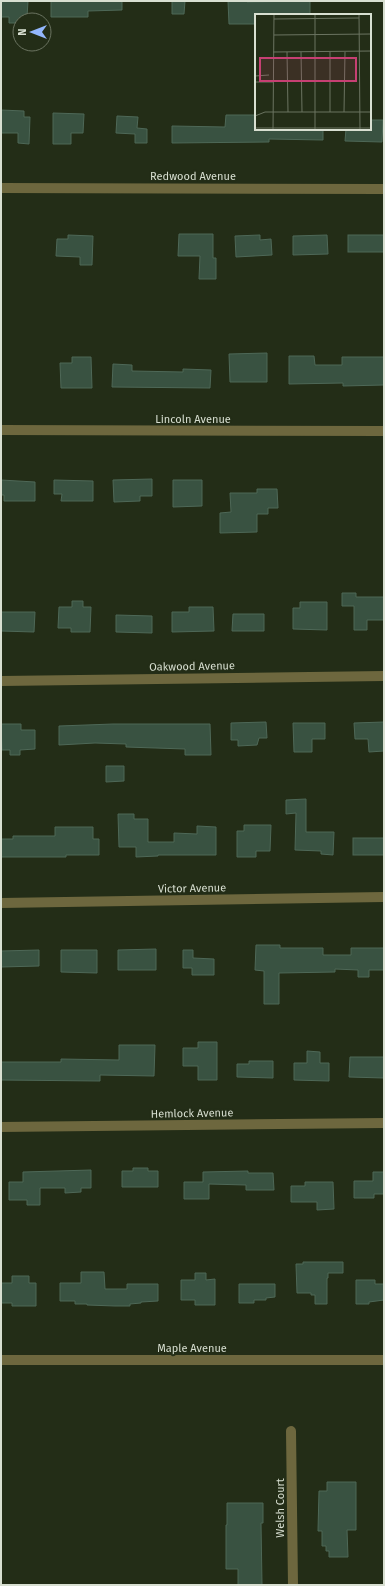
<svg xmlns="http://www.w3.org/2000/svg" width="385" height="1586" font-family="'Fira Sans',sans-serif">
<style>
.building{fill:#395241;stroke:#4e6857}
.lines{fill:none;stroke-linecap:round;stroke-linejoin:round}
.minor{stroke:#6d673e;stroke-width:10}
.tertiary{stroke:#6d673e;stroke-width:10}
.labels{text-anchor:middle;stroke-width:4;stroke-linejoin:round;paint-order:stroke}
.street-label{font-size:11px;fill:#d8dfd1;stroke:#232d17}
.inset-road{fill:none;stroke:#6b7461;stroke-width:1}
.view{fill:#c64073;fill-opacity:0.15;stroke:#c64073;stroke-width:2}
.inset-edge{fill:none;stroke:#d8dfd1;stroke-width:2}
</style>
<rect width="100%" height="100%" fill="#232d17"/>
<!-- building -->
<g class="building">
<polygon points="1,1 28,1 27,17 20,17 19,23 9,23 9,17 1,17"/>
<polygon points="51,1 122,1 122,10 88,11 88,17 51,17"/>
<polygon points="172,1 185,1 184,14 172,14"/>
<polygon points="228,1 247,1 247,2 310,1 310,15 256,15 256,24 229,24"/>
<polygon points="1,110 24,111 24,117 30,117 29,144 18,143 18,133 1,133"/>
<polygon points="53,113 84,114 83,133 71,133 71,144 53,144"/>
<polygon points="226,115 256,115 256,129 323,129 323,140 269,139 269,142 172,143 172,126 225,127"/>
<polygon points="117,116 138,117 137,128 147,129 147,143 135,143 135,134 116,133"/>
<polygon points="370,120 383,120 382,142 345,141 346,129 370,129"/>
<polygon points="179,234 213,234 213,258 216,258 216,279 199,279 200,256 178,256"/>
<polygon points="68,235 93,236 92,265 80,265 80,257 56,256 57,239 68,239"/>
<polygon points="260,235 260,240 271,239 272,255 236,257 235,236"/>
<polygon points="327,235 328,254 293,255 293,236"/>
<rect x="348" y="235" width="36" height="17"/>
<polygon points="267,353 267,382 230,382 229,354"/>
<polygon points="289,356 314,356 315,365 342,365 342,357 384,357 384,385 343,386 343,383 289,384"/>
<polygon points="72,357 91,357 92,388 61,388 60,363 72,363"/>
<polygon points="113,364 132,365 132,371 183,372 183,369 211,370 210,388 112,387"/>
<polygon points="152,479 152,496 140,496 140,501 114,502 113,480"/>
<polygon points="1,480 35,482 35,501 4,501 4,495 1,495"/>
<polygon points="54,480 93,481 93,501 61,501 62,494 54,494"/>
<polygon points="173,480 202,480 202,506 173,507"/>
<polygon points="257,489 277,489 278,508 268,508 268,514 257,514 257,532 220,533 220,513 231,512 230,493 257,493"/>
<polygon points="342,593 356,593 356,597 384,597 384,620 367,620 367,630 354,630 354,606 342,606"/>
<polygon points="72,601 83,601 83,607 91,607 90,632 71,632 71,628 58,628 59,607 72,607"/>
<polygon points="300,602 327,602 327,630 293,629 293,608 300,608"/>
<polygon points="189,607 213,607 214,631 172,632 172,612 189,612"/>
<polygon points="1,612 35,612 34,632 1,631"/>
<polygon points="233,614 264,614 264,631 232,631"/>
<polygon points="116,615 152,616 152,633 116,632"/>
<polygon points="266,722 267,738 259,738 257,745 238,746 238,740 231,740 231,723"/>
<polygon points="384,722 384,751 369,752 368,739 355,739 354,723"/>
<polygon points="293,723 325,723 325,739 312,739 312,752 294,752"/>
<polygon points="1,724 21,724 21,730 35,730 35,749 20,750 20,755 10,755 10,750 2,750"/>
<polygon points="113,724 210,724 211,755 185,755 185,749 126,747 126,744 95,743 59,745 59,726"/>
<polygon points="106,766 124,766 124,781 106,782"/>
<polygon points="306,799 306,832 334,832 333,855 321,854 321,851 295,850 296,813 286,814 286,800"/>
<polygon points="118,814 134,814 134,819 148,819 148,842 174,842 174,833 197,834 197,826 216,827 216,855 158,855 158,856 136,857 136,847 119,847"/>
<polygon points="244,825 271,825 270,851 256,851 256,857 237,857 237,831 244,831"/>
<polygon points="55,827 93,827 93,839 99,839 99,855 66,855 66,857 1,857 1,839 13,839 13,836 55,836"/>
<rect x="353" y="838" width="31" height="17"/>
<polygon points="256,945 280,945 280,948 323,948 323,955 351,955 351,948 384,948 384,970 369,970 369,977 358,977 358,970 335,969 335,972 279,973 279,1004 264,1004 264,971 255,970"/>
<polygon points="156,949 156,970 118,970 118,950"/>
<polygon points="39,950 39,966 1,967 1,951"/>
<polygon points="61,950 97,950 97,973 61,972"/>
<polygon points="183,950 193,950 193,958 214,959 214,975 192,975 192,968 183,968"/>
<polygon points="198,1042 217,1042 217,1080 198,1080 198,1066 183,1066 183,1048 198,1048"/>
<polygon points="119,1045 155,1045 154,1076 100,1075 100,1081 1,1080 1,1062 61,1062 61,1059 119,1060"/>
<polygon points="307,1051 320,1052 320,1063 329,1063 329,1081 294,1080 294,1063 307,1063"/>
<polygon points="350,1057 384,1057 384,1078 349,1077"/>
<polygon points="249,1061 273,1061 273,1078 237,1077 237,1064 249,1064"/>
<polygon points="133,1168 148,1168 148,1171 158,1171 158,1187 122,1187 122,1171 133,1171"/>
<polygon points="91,1170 91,1188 81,1188 81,1192 65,1193 65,1188 40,1188 40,1205 27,1205 27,1200 9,1200 9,1182 23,1182 23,1172"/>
<polygon points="248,1171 248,1173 273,1173 274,1190 246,1190 246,1185 209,1184 209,1199 184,1199 184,1182 203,1182 203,1172"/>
<polygon points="373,1172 384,1172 384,1194 374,1194 374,1198 354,1198 354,1181 373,1181"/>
<polygon points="305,1182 333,1182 334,1209 317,1210 317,1202 291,1202 291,1186 305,1186"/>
<polygon points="303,1262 343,1262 343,1273 328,1273 328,1278 327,1278 327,1304 315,1304 315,1295 311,1295 311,1293 297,1293 296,1264 303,1264"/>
<polygon points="81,1272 104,1272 105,1289 127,1289 127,1284 158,1284 158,1301 141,1302 141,1303 130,1304 130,1306 115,1306 87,1305 87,1304 75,1304 75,1301 60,1301 60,1283 81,1283"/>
<polygon points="195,1273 206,1273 206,1280 215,1279 215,1305 195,1305 195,1300 181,1300 181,1280 195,1280"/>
<polygon points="12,1276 29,1276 29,1283 36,1283 36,1306 12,1306 12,1303 1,1303 1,1283 12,1283"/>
<polygon points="356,1280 375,1280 375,1284 384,1284 384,1300 369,1302 369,1304 356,1304"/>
<polygon points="239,1284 275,1284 275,1297 266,1298 266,1300 254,1300 254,1303 239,1303"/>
<polygon points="327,1482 356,1482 356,1530 347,1530 348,1557 329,1557 329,1551 326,1551 326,1546 322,1546 322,1531 318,1531 319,1491 327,1491"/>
<polygon points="227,1503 263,1503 263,1523 261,1523 262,1585 238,1585 238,1569 226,1569 226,1525 227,1525"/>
</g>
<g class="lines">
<!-- minor -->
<g class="minor">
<polyline points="1,188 384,189"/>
<polyline points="1,430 384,431"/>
<polyline points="1,681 384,676"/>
<polyline points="1,903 384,897"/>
<polyline points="1,1127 384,1123"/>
<polyline points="291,1431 293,1585"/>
</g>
<!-- tertiary -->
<polyline class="tertiary" points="1,1360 384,1360"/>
</g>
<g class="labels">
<!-- street labels -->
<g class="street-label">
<text x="193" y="180">Redwood Avenue</text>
<text x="193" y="423">Lincoln Avenue</text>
<text transform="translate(192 666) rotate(-1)" y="4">Oakwood Avenue</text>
<text transform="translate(192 888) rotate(-1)" y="4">Victor Avenue</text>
<text transform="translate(192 1113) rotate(-1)" y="4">Hemlock Avenue</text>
<text x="192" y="1352">Maple Avenue</text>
<text transform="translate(280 1508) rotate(-90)" y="4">Welsh Court</text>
</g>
</g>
<!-- overview -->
<g transform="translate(255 14)">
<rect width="116" height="116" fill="#232d17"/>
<path class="inset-road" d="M 60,0 L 60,116M 104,0 L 105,116M 19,5 L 104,4M 19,21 L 116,20M 18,38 L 116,37M 32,38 L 33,98M 46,38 L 47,98M 0,62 L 14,61M 0,68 L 18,68M 75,98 L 75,38M 89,98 L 90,38M 0,102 L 10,98 L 116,98M 0,114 L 116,114M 18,116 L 19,0"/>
<path class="view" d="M 5,44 L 101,44 L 101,67 L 5,67 Z"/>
<rect width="116" height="116" class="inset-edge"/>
</g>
<!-- border -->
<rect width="385" height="1586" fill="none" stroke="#d8dfd1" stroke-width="4"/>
<!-- north arrow -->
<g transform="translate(32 32) rotate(270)"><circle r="19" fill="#232d17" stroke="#6b7461"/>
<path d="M0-3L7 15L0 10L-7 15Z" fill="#93b7fd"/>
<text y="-6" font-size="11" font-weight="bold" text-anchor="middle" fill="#d8dfd1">N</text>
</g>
</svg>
